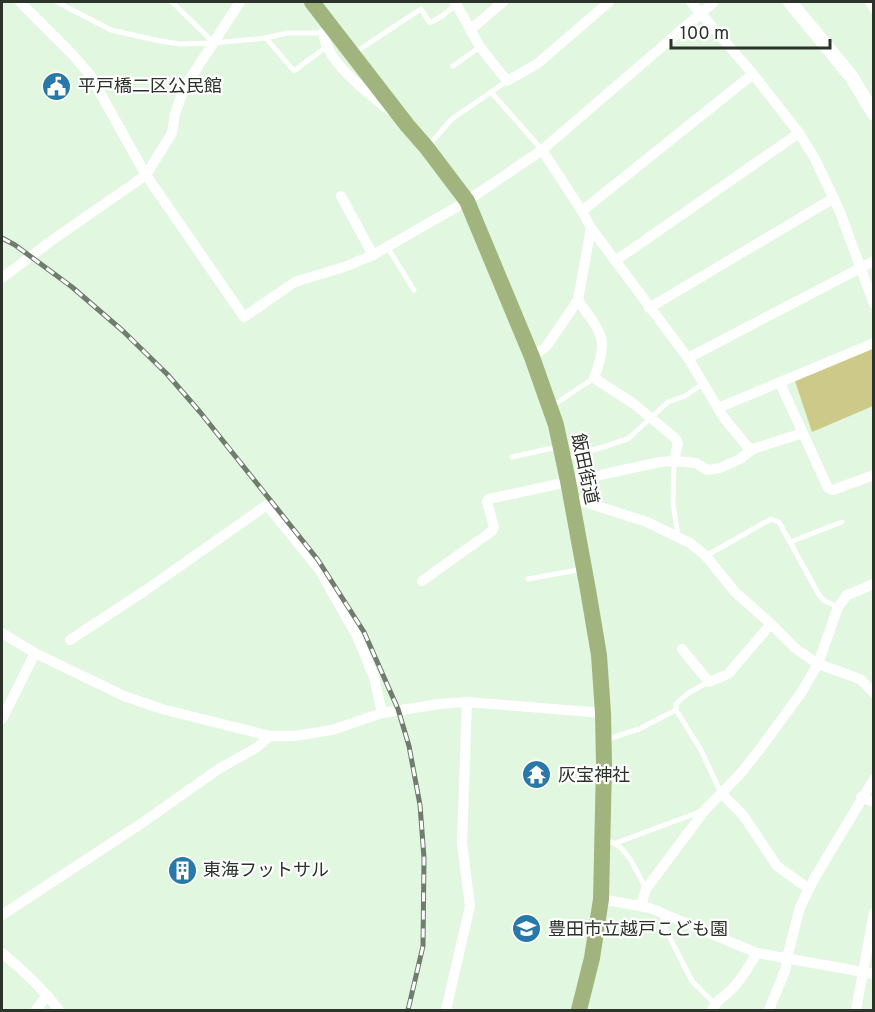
<svg xmlns="http://www.w3.org/2000/svg" width="875" height="1012" font-family="Overpass,'Noto Sans JP',sans-serif">
<style>
.green{fill:#cdc988}
.lines{fill:none;stroke-linecap:round;stroke-linejoin:round}
.service{stroke:#fff;stroke-width:5}
.minor{stroke:#fff;stroke-width:10}
.tertiary{stroke:#fff;stroke-width:14}
.trunk{stroke:#a2b47e;stroke-width:16}
.rail-casing{stroke:#6f7c6e;stroke-width:5}
.rail{stroke:#fff;stroke-width:3;stroke-dasharray:9;stroke-linecap:butt}
.labels{text-anchor:middle;stroke-width:4.5;stroke-linejoin:round;paint-order:stroke}
.poi-label{font-size:18px;fill:#2b332b;stroke:#fff;text-anchor:start}
.street-label{font-size:18px;fill:#2b332b;stroke:#fff}
</style>
<rect width="100%" height="100%" fill="#e2f7e0"/>
<!-- green -->
<polygon class="green" points="873,347 873,406 812,432 794,378"/>
<g class="lines">
<!-- service -->
<g class="service">
<polyline points="57,2 111,30 160,41 180,44 214,43 266,38 287,33 318,33 327,28"/>
<polyline points="172,2 214,43"/>
<polyline points="867,2 874,12"/>
<polyline points="266,38 294,71 326,47"/>
<polyline points="354,53 421,9 430,23 442,16 456,5"/>
<polyline points="453,66 480,47"/>
<polyline points="491,92 542,150"/>
<polyline points="428,146 452,119 507,81"/>
<polyline points="388,248 414,290"/>
<polyline points="552,406 594,378"/>
<polyline points="512,457 557,447"/>
<polyline points="565,459 628,439 668,402 685,396 704,383"/>
<polyline points="674,461 673,503 678,536"/>
<polyline points="790,542 842,522"/>
<polyline points="706,556 771,519 779,522 819,595 825,601 838,607"/>
<polyline points="528,579 583,569"/>
<polyline points="708,682 687,694 676,704 676,710 701,750 721,793"/>
<polyline points="605,740 639,729 676,710"/>
<path d="M 604,840 C 627,843 636,871 646,889"/>
<polyline points="616,843 702,811"/>
<polyline points="664,914 663,924 692,981 715,1004"/>
</g>
<!-- minor -->
<g class="minor">
<polyline points="20,2 72,54 90,75 146,175 244,317 295,282 347,266 373,255 467,201 542,150 714,2"/>
<polyline points="455,2 480,47 507,81 537,64 609,2"/>
<polyline points="691,2 753,74 799,133 815,159 840,212 874,304"/>
<path d="M 332,25 L 324,37 C 330,65 367,92 389,110"/>
<polyline points="470,30 503,2"/>
<polyline points="542,150 582,211 591,228 688,358 724,418 747,446 753,449 803,433"/>
<polyline points="341,196 373,255"/>
<polyline points="582,211 753,74"/>
<polyline points="615,261 799,133"/>
<polyline points="2,278 51,241 146,175 172,133 175,114 184,88 240,2"/>
<polyline points="649,308 834,198"/>
<polyline points="532,357 546,347 578,300"/>
<polyline points="688,358 874,261"/>
<polyline points="780,383 828,488 833,490 874,475"/>
<polyline points="718,408 874,343"/>
<polyline points="674,461 696,463 707,470 720,468 740,459 753,449"/>
<polyline points="572,498 647,522 690,543 706,556 735,592 771,624 795,648 818,664 860,679 874,693"/>
<path d="M 422,581 L 492,531 L 494,527 L 487,502 L 489,499 L 660,462 L 674,461 L 678,443 L 675,438 L 634,404 L 594,378 C 610,337 601,334 578,300 L 591,228"/>
<polyline points="2,633 35,653 124,696 162,709 270,736 294,736 332,730 382,713 440,704 467,702 603,713"/>
<polyline points="70,640 146,590 267,505 319,569 357,636 374,677 382,713"/>
<polyline points="682,649 709,682 728,674 771,624"/>
<polyline points="2,719 35,653"/>
<polyline points="721,793 743,815 777,866 809,889"/>
<polyline points="861,797 874,802"/>
<polyline points="601,899 650,908 757,953 863,972 856,1010"/>
<polyline points="641,905 646,889 705,810 741,773 760,749 801,693 818,664 838,607 847,595 874,584"/>
<polyline points="874,913 863,972 874,974"/>
<polyline points="2,915 142,823 220,768 256,748 270,736"/>
<path d="M 2,953 C 23,970 42,988 59,1010"/>
<polyline points="36,1010 47,995"/>
<polyline points="446,1010 470,906 462,843 467,702"/>
<path d="M 712,1010 C 718,998 723,998 732,989 C 742,979 750,965 757,953"/>
<polyline points="769,1010 786,968 787,958 800,907 814,879 874,779"/>
</g>
<!-- tertiary -->
<polyline class="tertiary" points="790,2 851,76 874,114"/>
<!-- trunk -->
<polyline class="trunk" points="312,2 407,125 427,148 467,201 532,357 556,425 568,481 588,590 599,655 603,713 604,765 601,899 592,958 579,1010"/>
<defs>
<polyline id="rail" points="2,238 15,245 72,287 123,331 167,374 200,412 318,560 364,632 398,709 409,746 420,805 424,858 423,946 408,1010"/>
</defs>
<!-- rail casing -->
<use href="#rail" class="rail-casing"/>
<!-- rail -->
<use href="#rail" class="rail"/>
</g>
<!-- icons -->
<defs>
<symbol id="civic-disc" viewBox="-11 -11 22 22"><circle r="9.5" fill="#2878aa" stroke="#fff"/><path d="M-.6-6.5H3V-4.5H.6V-3L4-1V1h2V6H-6V1h2V-1L-.6-3ZM-1.2 2.5V6h2.4V2.5Z" fill="#fff"/></symbol>
<symbol id="temple-disc" viewBox="-11 -11 22 22"><circle r="9.5" fill="#2878aa" stroke="#fff"/><path d="M0-6L5-2H3V0L6.5 2.5H4V6H1.5V3h-3V6H-4V2.5H-6.5L-3 0V-2H-5Z" fill="#fff"/></symbol>
<symbol id="building-disc" viewBox="-11 -11 22 22"><circle r="9.5" fill="#2878aa" stroke="#fff"/><path d="M-4-6H4V6H1V3H-1V6H-4ZM-2.5-4.3h1.7v1.8h-1.7ZM.8-4.3h1.7v1.8H.8ZM-2.5-1h1.7V.8h-1.7ZM.8-1h1.7V.8H.8Z" fill="#fff"/></symbol>
<symbol id="school-disc" viewBox="-11 -11 22 22"><circle r="9.5" fill="#2878aa" stroke="#fff"/><path d="M0-5L7-2L0 1L-7-2ZM-4 1L0 2.5L4 1V4Q0 6-4 4Z" fill="#fff"/></symbol>
</defs>
<g fill-rule="evenodd">
<use href="#civic-disc" x="40" y="70" width="33" height="33"/>
<use href="#temple-disc" x="520" y="758" width="33" height="33"/>
<use href="#building-disc" x="166" y="854" width="33" height="33"/>
<use href="#school-disc" x="510" y="912" width="33" height="33"/>
</g>
<g class="labels">
<!-- poi labels -->
<g class="poi-label">
<text x="78" y="92">平戸橋二区公民館</text>
<text x="558" y="781">灰宝神社</text>
<text x="203" y="876">東海フットサル</text>
<text x="548" y="935">豊田市立越戸こども園</text>
</g>
<!-- street labels -->
<g class="street-label">
<text transform="translate(585 469) rotate(78)" y="6">飯田街道</text>
</g>
</g>
<!-- border -->
<rect width="875" height="1012" fill="none" stroke="#2b332b" stroke-width="6"/>
<!-- scale -->
<path d="M671 39v9h159v-9" fill="none" stroke="#2b332b" stroke-width="3"/>
<text x="680" y="39" font-size="18" fill="#2b332b" stroke="#ffffff" stroke-width="4.5" paint-order="stroke">100 m</text>
</svg>
